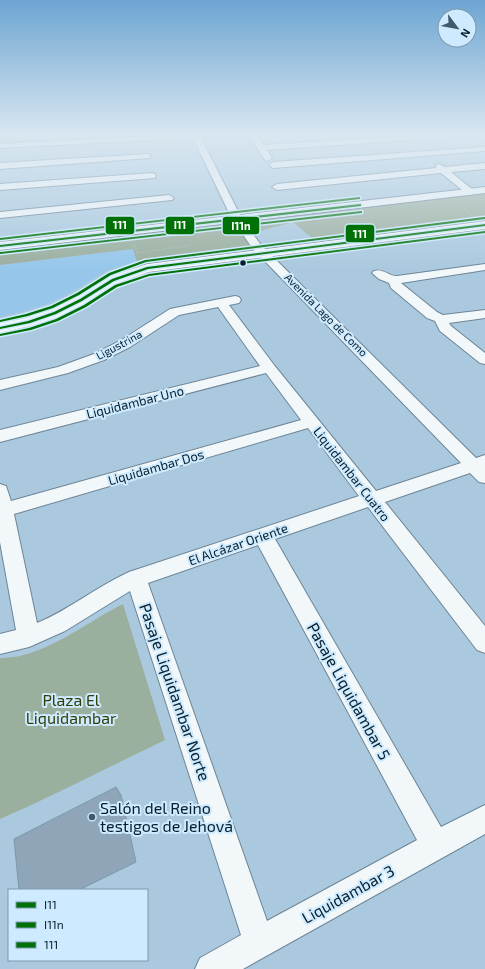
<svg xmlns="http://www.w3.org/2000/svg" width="485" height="969" font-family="'Exo 2',sans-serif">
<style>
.built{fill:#96c7eb}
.green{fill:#9baf9f}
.building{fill:#8ea6b8;stroke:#7f97a8}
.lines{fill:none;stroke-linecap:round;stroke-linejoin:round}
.street-casing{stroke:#6d8596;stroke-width:2}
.secondary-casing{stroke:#6d8596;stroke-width:2}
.path{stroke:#c0cad1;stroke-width:1.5;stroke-dasharray:0.5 2;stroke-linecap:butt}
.street{fill:#f2f7fa;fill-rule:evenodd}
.secondary{fill:#f2f7fa;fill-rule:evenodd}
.bus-1-casing{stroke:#ceeaff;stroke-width:3}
.bus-2-casing{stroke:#ceeaff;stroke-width:3}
.bus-3-casing{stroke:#ceeaff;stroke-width:3}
.bus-1{fill:#007106;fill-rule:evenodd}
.bus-2{fill:#007106;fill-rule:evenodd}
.bus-3{fill:#007106;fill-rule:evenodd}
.bus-dot{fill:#071e2c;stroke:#ceeaff;stroke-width:1.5}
.poi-dot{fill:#405a6b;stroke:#ceeaff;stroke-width:1.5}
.labels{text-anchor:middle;stroke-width:4;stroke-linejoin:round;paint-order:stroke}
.far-street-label{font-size:11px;fill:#071e2c;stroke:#ceeaff}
.street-label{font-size:13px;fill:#071e2c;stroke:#ceeaff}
.near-street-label{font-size:16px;fill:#071e2c;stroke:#ceeaff}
.near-park-label{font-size:16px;fill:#323d06;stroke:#ceeaff}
.near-poi-label{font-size:16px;fill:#071e2c;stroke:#ceeaff;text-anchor:start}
.line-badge{stroke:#ceeaff;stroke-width:1.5}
.badge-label{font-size:11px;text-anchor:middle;font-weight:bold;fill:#fff}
</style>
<rect width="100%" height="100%" fill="#aac9df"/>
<!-- built -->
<polygon class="built" points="133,249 137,262 117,267 104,272 63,297 46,304 13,314 0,317 0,265"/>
<!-- green -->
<g class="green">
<polygon points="0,134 31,134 30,142 0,144"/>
<polygon points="485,193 485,221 313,239 293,222 253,233 243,220"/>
<polygon points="236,223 257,247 141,263 137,262 133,249 0,265 0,250"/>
<path d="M 123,604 L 165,740 C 110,766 56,795 0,819 L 0,658 C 43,659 86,622 123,604 Z"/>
</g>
<!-- building -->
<polygon class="building" points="116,787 121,795 136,862 79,890 19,890 14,839"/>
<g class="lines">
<defs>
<g id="street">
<path d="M 187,134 L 225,134 L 221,136 L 201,138 L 242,219 L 261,245 L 476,458 L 485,455 L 485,483 L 479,482 L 470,473 L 385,502 L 485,626 L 485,653 L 477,650 L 368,507 L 275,539 L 441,827 L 485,805 L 485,834 L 243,969 L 195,969 L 200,958 L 241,935 L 130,591 L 65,631 L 29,647 L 0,654 L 0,634 L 16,630 L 0,542 L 0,484 L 6,486 L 11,501 L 301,420 L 266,373 L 0,442 L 0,430 L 260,366 L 218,307 L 179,315 L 130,347 L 104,360 L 68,373 L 0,390 L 0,380 L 58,367 L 94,354 L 120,341 L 170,309 L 235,296 L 239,297 L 241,300 L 239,303 L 229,305 L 274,365 L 376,491 L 461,463 L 253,249 L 232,219 L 193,138 L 0,148 L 0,144 ZM 308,428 L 359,496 L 129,572 C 96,587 69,610 37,623 L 14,514 ZM 258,545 L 417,840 L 267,921 L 148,583 Z"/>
<polygon points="248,134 256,134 264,145 436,134 470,134 466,136 267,150 272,158 268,161 265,160"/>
<polygon points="485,147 485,151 273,168 269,165 273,162"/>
<polygon points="147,154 151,156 150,158 0,169 0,163"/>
<polygon points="485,163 485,169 451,172 473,190 475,192 470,195 467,194 441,173 277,190 272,187 277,184 436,168 436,165 439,164 445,167"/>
<polygon points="152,173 155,174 156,176 155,178 0,190 0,184"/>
<polygon points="169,195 174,198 172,200 0,218 0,212"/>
<path d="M 485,264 L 485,270 L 401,283 L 437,312 L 443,315 L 485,310 L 485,318 L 449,323 L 451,326 L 485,353 L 485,364 L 480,363 L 440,331 L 435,321 L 427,318 L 391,288 L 389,283 L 379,279 L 372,273 L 374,271 C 383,268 388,276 397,276 Z"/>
</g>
<g id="secondary">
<polygon points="485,187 485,193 0,250 0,242"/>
<polygon points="485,221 485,229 149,272 118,283 86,303 61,316 35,325 0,333 0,323 25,318 49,310 76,297 108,277 147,264"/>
</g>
</defs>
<!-- street casing -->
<use href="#street" class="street-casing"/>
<!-- secondary casing -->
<use href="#secondary" class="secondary-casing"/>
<!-- path -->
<g class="path">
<polyline points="465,206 464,209 469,212 469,214"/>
<polyline points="411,211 421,219"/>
<polyline points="134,244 139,258"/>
<polyline points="137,253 191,245"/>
</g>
<!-- street -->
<use href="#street" class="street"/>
<!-- secondary -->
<use href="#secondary" class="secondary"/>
<defs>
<g id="bus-1">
<polygon points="360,204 361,204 361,206 0,247 0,245"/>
<polygon points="485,224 485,226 148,269 114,281 82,301 56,314 30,323 0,329 0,327 28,321 54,312 80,299 112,279 147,267"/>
</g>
<g id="bus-2">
<polygon points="361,211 362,211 362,213 0,254 0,252 1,252"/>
<polygon points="485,231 485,233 149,276 117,287 86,307 58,321 31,330 0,336 0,334 29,328 56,319 84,305 115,285 149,274"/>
</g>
<g id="bus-3">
<polygon points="359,197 360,197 360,199 0,240 0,238"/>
<polygon points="484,217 485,217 485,219 146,262 111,275 79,295 53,308 28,316 0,322 0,320 26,314 51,306 77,293 109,273 145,260"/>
</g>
</defs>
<!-- bus-1 casing -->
<use href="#bus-1" class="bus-1-casing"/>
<!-- bus-2 casing -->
<use href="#bus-2" class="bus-2-casing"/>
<!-- bus-3 casing -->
<use href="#bus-3" class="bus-3-casing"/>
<!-- bus-1 -->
<use href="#bus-1" class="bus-1"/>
<!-- bus-2 -->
<use href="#bus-2" class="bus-2"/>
<!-- bus-3 -->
<use href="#bus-3" class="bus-3"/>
</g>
<!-- sky -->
<linearGradient id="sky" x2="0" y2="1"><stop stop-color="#6da5d2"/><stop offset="0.5" stop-color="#d9e7f1"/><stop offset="1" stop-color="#d9e7f1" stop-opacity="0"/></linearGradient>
<rect width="485" height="269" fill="url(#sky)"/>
<!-- markers -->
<circle class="bus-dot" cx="243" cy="263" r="3.5"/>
<circle class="poi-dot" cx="92" cy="817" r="4"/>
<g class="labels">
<!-- far-street labels -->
<g class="far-street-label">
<text transform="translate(326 315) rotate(45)" y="4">Avenida Lago de Como</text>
<text transform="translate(119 345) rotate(-28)" y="4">Ligustrina</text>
</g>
<!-- street labels -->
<g class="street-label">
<text transform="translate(135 402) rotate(-14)" y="5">Liquidambar Uno</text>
<text transform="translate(156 467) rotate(-16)" y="5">Liquidambar Dos</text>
<text transform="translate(352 474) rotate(52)" y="5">Liquidambar Cuatro</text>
<text transform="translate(238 544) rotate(-19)" y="5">El Alcázar Oriente</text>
</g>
<!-- near-street labels -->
<g class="near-street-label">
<text transform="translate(349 691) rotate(61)" y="6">Pasaje Liquidambar 5</text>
<text transform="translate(175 692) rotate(71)" y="6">Pasaje Liquidambar Norte</text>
<text transform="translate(348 894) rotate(-29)" y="6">Liquidambar 3</text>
</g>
<!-- near-park labels -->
<g class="near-park-label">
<text x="71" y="706">Plaza El<tspan x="71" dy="18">Liquidambar</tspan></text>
</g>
<!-- near-poi labels -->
<g class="near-poi-label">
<text x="100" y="814">Salón del Reino<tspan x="100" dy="18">testigos de Jehová</tspan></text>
</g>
</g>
<g class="line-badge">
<rect x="105" y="216" width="30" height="19" rx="4" fill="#007106"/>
<rect x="165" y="216" width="30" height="19" rx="4" fill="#007106"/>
<rect x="222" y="216" width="38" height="19" rx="4" fill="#007106"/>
<rect x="345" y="224" width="30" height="19" rx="4" fill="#007106"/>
</g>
<g class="badge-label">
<text x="120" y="229">111</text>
<text x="180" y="229">I11</text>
<text x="241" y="230">I11n</text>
<text x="360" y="238">111</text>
</g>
<!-- legend -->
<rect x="8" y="889" width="140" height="72" fill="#ceeaff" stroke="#7e98ab"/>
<rect x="16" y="902" width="20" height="6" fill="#007106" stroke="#7e98ab"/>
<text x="44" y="909" font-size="12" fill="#071e2c">I11</text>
<rect x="16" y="922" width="20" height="6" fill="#007106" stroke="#7e98ab"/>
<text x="44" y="929" font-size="12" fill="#071e2c">I11n</text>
<rect x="16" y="942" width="20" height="6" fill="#007106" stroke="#7e98ab"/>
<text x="44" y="949" font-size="12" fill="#071e2c">111</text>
<!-- north arrow -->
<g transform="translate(457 28) rotate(122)"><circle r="19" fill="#ceeaff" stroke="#7e98ab"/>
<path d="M0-3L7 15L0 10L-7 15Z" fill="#405a6b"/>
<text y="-6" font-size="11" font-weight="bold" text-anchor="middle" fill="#071e2c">N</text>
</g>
</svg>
